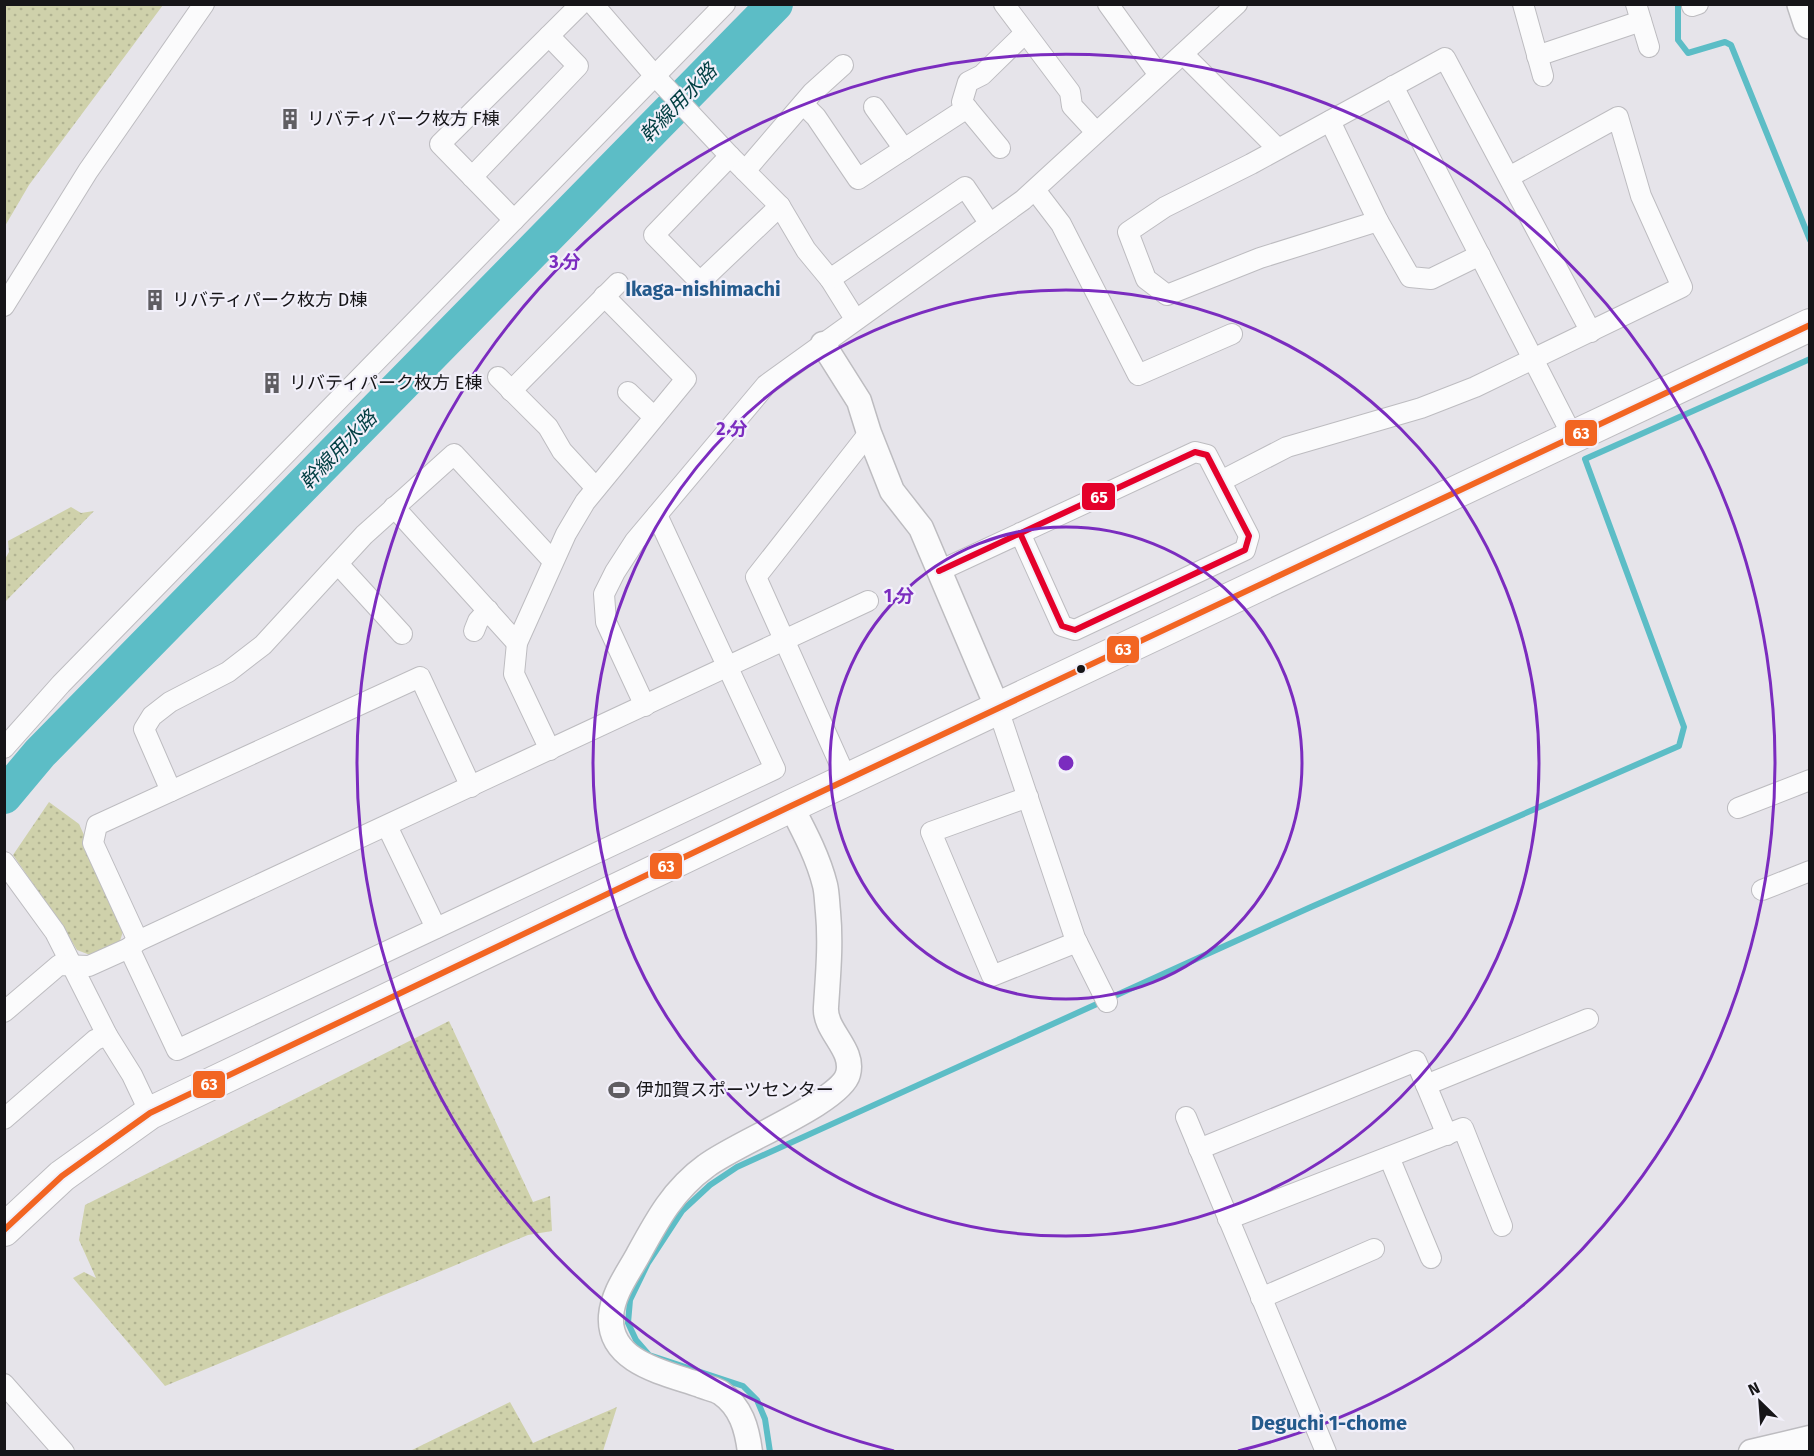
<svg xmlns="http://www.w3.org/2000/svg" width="1814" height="1456" font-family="'Fira Sans','Noto Sans JP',sans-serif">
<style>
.park{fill:url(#park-dots)}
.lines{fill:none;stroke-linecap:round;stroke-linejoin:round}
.stream{stroke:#5cbdc6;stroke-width:6}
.river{stroke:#5cbdc6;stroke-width:36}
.minor-casing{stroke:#bdbcc0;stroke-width:22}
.tertiary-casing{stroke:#bdbcc0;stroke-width:27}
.primary-casing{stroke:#bdbcc0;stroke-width:34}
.trunk-casing{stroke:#bdbcc0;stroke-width:36}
.minor{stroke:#fbfbfc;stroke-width:20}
.tertiary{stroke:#fbfbfc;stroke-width:24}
.primary{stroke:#fbfbfc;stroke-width:32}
.trunk{stroke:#fbfbfc;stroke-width:33}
.bus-1-casing{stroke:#f2f0fa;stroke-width:10}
.bus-2-casing{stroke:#f2f0fa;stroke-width:10}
.bus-1{stroke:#f26522;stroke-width:6}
.bus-2{stroke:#e4002b;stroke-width:6}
.ring{fill:none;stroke:#7b2cbf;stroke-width:3}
.bus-dot{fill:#161518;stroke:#f2f0fa;stroke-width:2}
.labels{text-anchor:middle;stroke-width:4.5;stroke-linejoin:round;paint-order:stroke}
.poi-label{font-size:18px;fill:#161518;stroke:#f2f0fa;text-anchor:start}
.water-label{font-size:20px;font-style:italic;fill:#013e42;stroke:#f2f0fa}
.neighbourhood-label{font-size:20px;font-weight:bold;fill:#245a8c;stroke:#f2f0fa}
.centre{fill:#7b2cbf;stroke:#f2f0fa;stroke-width:3}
.ring-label{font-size:18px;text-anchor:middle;font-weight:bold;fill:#7b2cbf;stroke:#f2f0fa;stroke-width:4.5;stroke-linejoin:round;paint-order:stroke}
.line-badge{stroke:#f2f0fa;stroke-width:2}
.badge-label{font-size:16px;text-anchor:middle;font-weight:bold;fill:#fff}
</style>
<defs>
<pattern id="park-dots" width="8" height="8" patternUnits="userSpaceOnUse" patternTransform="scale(1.5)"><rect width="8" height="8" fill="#cfd1ab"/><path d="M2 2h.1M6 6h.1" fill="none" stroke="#b1b392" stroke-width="1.8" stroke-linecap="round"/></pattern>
</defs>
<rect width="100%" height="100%" fill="#e6e4ea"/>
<!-- park -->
<g class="park">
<polygon points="5,4 163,5 29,185 5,226"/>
<polygon points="71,507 81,513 94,511 5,602 5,559 9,552 8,541"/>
<polygon points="49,802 79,824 125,925 120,941 90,955 77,950 63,927 13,855"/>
<polygon points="449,1021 533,1202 550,1196 552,1231 528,1235 165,1386 73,1278 84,1272 96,1278 79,1240 85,1205"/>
<polygon points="510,1402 533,1443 617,1407 603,1451 410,1451"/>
</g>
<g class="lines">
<!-- stream -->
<g class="stream">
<polyline points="1678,4 1678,40 1688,53 1725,42 1731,45 1810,240"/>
<polyline points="770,1452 765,1419 757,1400 743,1386 649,1355 636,1340 628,1323 630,1300 648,1263 682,1211 710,1185 737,1167 1311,907 1679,746 1684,727 1585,459 1810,359"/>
</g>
<!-- river -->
<polyline class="river" points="4,796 40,753 775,4"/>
<defs>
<g id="minor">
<polyline points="593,4 655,76 730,156 780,206 806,250 830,279 855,319"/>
<polyline points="1004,4 1070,92 1072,106 1096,132"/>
<polyline points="1108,4 1159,75"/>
<polyline points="1523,4 1543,76"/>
<polyline points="1636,4 1649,47"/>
<polyline points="1692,6 1698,4"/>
<polyline points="1183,54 1278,149"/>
<polyline points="1537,56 1641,21"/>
<polyline points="1393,86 1573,437"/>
<polyline points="803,104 816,117 858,179 967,108"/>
<polyline points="874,107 904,149"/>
<polyline points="1330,121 1378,221 1410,277 1431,279 1480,255"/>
<polyline points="1000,148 962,102 968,82 982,75 1024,34"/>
<polyline points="730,156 654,235 700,282 780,206"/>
<polyline points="745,171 812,93 843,65"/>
<polyline points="472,177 578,66 549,36"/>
<polyline points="1035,190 1061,224 1138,375 1232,334"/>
<polyline points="514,220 440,144 581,4"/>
<polyline points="1378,221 1260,258 1167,295 1146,279 1128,232 1165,207 1251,164 1445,58 1591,332"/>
<polyline points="830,279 965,187 990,224"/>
<polyline points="4,306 88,171 204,4"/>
<polyline points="498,377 548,427 562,451 596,488"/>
<polyline points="511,391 618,283"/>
<polyline points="628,392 654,417"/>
<polyline points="1221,481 1287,447 1421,408 1475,387 1682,287 1641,196 1618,117 1509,177"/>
<polyline points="394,507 517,643"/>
<polyline points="338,564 402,634"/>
<polyline points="939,571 1195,452 1207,455 1249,536 1245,550 1075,630 1062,626 1020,533"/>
<polyline points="474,631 478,621 488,610"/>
<polyline points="645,706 606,622 604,594 615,572 635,541 766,385 1023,200 1237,4"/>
<polyline points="998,709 1075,938 1107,1002"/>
<polyline points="4,748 61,684 725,4"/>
<polyline points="550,750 514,674 517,643 566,534 585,502 686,379 604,296"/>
<polyline points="847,780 756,577 869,433"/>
<polyline points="171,791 144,729 152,716 170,702 228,672 263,645 364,535 454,454 553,561"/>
<polyline points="1028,797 931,832 992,976 1077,942"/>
<polyline points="1738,808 1810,780"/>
<polyline points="387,826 436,928"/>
<polyline points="4,862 55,932 107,1035 132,1075 150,1113"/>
<polyline points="1762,890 1810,871"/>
<polyline points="138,941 93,843 97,825 420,677 471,787"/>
<polyline points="129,948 177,1050 775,769 657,515"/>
<polyline points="4,1012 59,965 89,966 129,948 138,941 868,601"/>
<polyline points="1426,1085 1588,1019"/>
<polyline points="1186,1117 1326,1452"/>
<polyline points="4,1119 95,1040 107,1035"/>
<polyline points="1199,1149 1416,1061 1447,1135"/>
<polyline points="1389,1157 1431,1258"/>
<polyline points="1228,1219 1463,1128 1502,1226"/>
<polyline points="1261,1298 1374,1249"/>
<polyline points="4,1384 64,1452"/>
</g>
<g id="tertiary">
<polyline points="823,344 859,401 869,433 892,491 921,528 998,709"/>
<path d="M 750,1452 C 747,1428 741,1407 721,1393 C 715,1389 706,1388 700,1385 C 666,1373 608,1363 611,1316 C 613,1293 627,1275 638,1255 C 657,1220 673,1190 706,1166 C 734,1144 841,1102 848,1074 C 855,1049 824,1031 826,1007 C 828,975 831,944 828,912 C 827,903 827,893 825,885 C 818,857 804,831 791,806"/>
<polyline points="1751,1452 1810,1438"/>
</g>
<polyline id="primary" points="4,1230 62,1176 150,1113 791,806 1810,325"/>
<polyline id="trunk" points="1804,4 1810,22"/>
</defs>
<!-- minor casing -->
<use href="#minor" class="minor-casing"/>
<!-- tertiary casing -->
<use href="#tertiary" class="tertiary-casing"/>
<!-- primary casing -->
<use href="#primary" class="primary-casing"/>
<!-- trunk casing -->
<use href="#trunk" class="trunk-casing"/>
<!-- minor -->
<use href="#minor" class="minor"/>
<!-- tertiary -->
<use href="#tertiary" class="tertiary"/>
<!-- primary -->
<use href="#primary" class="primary"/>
<!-- trunk -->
<use href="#trunk" class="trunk"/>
<defs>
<polyline id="bus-1" points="4,1230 62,1176 150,1113 791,806 1810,325"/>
<polyline id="bus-2" points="939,571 1195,452 1207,455 1249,536 1245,550 1075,630 1062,626 1020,533"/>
</defs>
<!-- bus-1 casing -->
<use href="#bus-1" class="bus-1-casing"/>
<!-- bus-2 casing -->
<use href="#bus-2" class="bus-2-casing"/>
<!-- bus-1 -->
<use href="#bus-1" class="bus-1"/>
<!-- bus-2 -->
<use href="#bus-2" class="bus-2"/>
</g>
<!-- distance rings -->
<g class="ring">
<circle cx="1066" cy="763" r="236"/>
<circle cx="1066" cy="763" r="473"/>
<path d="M894 1451A709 709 0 1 1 1238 1451"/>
</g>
<!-- icons -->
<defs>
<symbol id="building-bare" viewBox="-9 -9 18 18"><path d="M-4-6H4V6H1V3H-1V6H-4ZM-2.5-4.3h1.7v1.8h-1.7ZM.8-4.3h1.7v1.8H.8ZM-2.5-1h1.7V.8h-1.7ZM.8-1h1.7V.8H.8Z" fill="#5f5d62" stroke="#f2f0fa" stroke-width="2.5" paint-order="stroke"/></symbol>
<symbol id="stadium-bare" viewBox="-9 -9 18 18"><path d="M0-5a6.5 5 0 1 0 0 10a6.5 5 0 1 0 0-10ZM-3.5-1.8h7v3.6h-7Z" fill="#5f5d62" stroke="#f2f0fa" stroke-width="2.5" paint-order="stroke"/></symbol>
</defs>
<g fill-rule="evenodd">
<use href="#building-bare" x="275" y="104" width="30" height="30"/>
<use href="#building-bare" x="140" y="285" width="30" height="30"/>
<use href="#building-bare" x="257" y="368" width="30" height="30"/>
<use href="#stadium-bare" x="604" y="1075" width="30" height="30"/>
</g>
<!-- markers -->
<circle class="bus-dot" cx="1081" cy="669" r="5"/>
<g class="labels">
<!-- poi labels -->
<g class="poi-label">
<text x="307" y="125">リバティパーク枚方 F棟</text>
<text x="172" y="306">リバティパーク枚方 D棟</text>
<text x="289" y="389">リバティパーク枚方 E棟</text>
<text x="636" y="1096">伊加賀スポーツセンター</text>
</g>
<!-- water labels -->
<g class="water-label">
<text transform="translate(678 103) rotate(-46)" y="7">幹線用水路</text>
<text transform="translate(338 450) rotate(-46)" y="7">幹線用水路</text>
</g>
<!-- neighbourhood labels -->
<g class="neighbourhood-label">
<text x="703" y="296">Ikaga-nishimachi</text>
<text x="1329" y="1430">Deguchi 1-chome</text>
</g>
</g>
<circle cx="1066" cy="763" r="9" class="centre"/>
<g class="ring-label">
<text x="565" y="268">3 分</text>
<text x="732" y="435">2 分</text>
<text x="899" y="602">1 分</text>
</g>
<g class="line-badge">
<rect x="1564" y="419" width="34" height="28" rx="6" fill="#f26522"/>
<rect x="1081" y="482" width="35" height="29" rx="6" fill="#e4002b"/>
<rect x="1106" y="635" width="34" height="29" rx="6" fill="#f26522"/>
<rect x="649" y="852" width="34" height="28" rx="6" fill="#f26522"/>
<rect x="192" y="1070" width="34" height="29" rx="6" fill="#f26522"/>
</g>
<g class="badge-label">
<text x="1581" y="439">63</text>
<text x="1099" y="503">65</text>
<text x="1123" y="655">63</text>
<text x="666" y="872">63</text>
<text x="209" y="1090">63</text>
</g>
<!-- border -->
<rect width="1814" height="1456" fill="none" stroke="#161518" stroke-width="12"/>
<!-- north arrow -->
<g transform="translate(1760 1402) rotate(335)" stroke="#f2f0fa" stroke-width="4.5" paint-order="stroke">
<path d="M0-4.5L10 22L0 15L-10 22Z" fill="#161518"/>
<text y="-9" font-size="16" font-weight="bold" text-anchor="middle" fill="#161518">N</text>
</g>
</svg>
